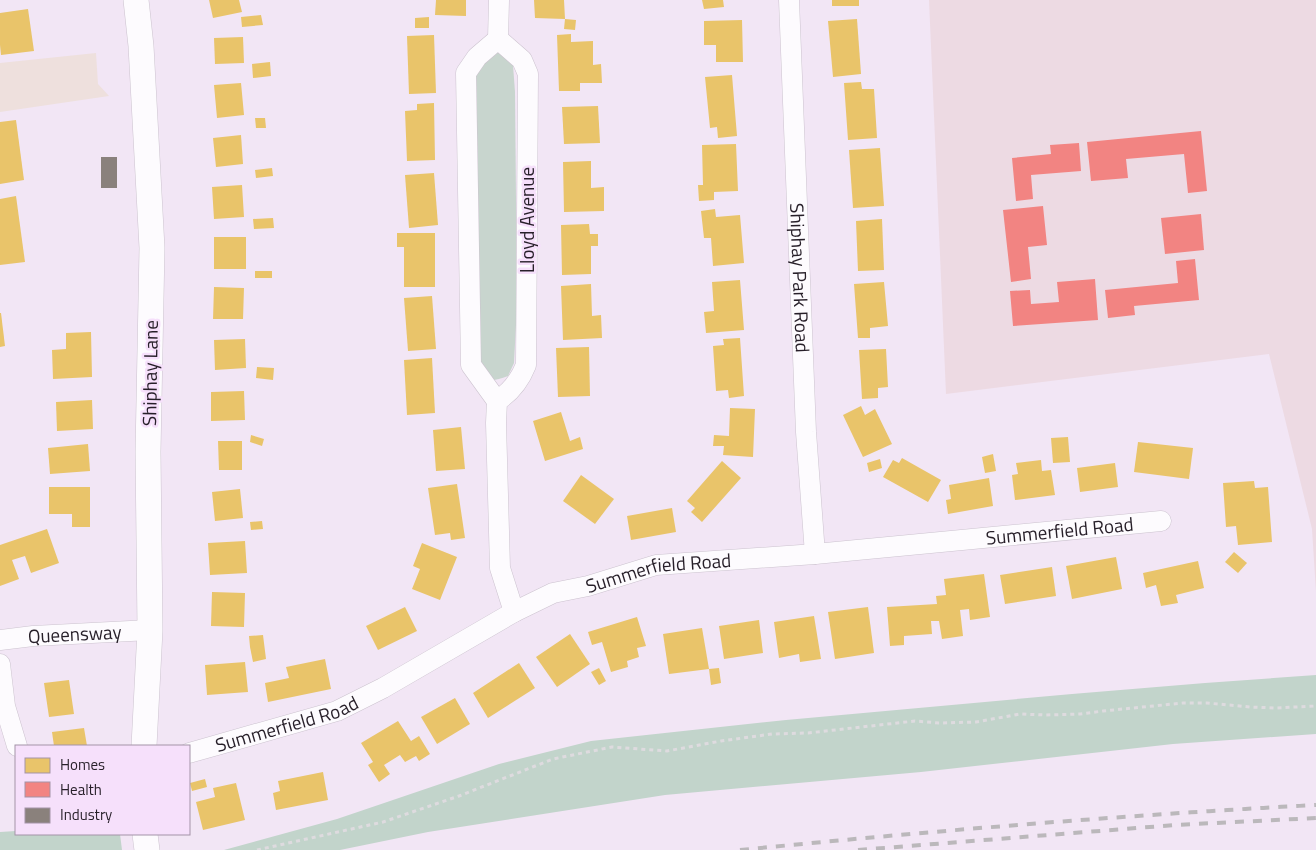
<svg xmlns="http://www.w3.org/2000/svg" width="1316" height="850" font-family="'Titillium Web',sans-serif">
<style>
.education{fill:#eee0dd}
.medical{fill:#eddae3}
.green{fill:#c8d5ce}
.forest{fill:#c2d4cb}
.homes{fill:#e9c46a}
.health{fill:#f28482}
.industry{fill:#8a817c}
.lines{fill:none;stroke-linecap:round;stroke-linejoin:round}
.minor-casing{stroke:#ccc3cf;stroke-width:21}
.tertiary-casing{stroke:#ccc3cf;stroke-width:26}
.path{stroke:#dedbdf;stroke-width:3;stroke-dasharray:4 4;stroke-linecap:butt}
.minor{stroke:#fdfbfe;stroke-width:20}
.tertiary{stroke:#fdfbfe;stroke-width:25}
.rail{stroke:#bbb8bb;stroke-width:4;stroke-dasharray:9 9;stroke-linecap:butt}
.labels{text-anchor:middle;stroke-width:5;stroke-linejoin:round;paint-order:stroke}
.street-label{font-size:19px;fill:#271f29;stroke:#f6e0fb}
</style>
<rect width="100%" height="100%" fill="#f2e6f5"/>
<!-- education -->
<polygon class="education" points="96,53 98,84 109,96 0,112 0,63"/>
<!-- medical -->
<polygon class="medical" points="929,0 1316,0 1316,592 1312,529 1269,354 946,394"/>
<!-- green -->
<path class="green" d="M 496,50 L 513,65 L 515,92 L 517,306 L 514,363 L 508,376 C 489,383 486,381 472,368 L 471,79 Z"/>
<!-- forest -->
<g class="forest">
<polygon points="1316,675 1316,734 1173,744 921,772 665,795 428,832 340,850 224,850 337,819 499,764 591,741 786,720 1072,694 1205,683"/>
<polygon points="16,831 16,834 120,834 122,850 0,850 0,832"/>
</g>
<!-- homes -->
<g class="homes">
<polygon points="209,0 239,0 242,12 213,18"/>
<polygon points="436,0 466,0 466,16 435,15"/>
<polygon points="534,0 564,0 565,19 576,20 575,30 564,29 565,19 535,18"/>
<polygon points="702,0 723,0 724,7 704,9"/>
<rect x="832" y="0" width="27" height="6"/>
<polygon points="28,9 34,51 1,55 0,45 0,13"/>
<polygon points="261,15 263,25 242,27 241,17"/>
<polygon points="429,17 429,28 415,28 415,18"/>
<polygon points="857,19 861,74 833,77 828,21"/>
<polygon points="742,20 743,62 716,62 716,45 704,45 704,21"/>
<polygon points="571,34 571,42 593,41 593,65 601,64 602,83 580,83 580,91 559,91 557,35"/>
<polygon points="434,35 436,93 409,94 407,36"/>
<polygon points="243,37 244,63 215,64 214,38"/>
<polygon points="270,62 271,76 253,78 252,64"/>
<polygon points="732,75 737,136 718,138 717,127 710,128 705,77"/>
<polygon points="861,82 862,89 874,89 877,138 848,140 844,83"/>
<polygon points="241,83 244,115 217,118 214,85"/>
<polygon points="434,103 435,160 407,161 405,111 417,110 417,104"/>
<polygon points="598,106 600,143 564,144 562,107"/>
<polygon points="255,118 265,118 266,128 256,128"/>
<polygon points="16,120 24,180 0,184 0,122"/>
<polygon points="241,135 243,164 216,167 213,138"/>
<polygon points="736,144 738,191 714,192 714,200 699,201 698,185 703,185 702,145"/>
<polygon points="880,148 884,206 853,208 849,150"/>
<polygon points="591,161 591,188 604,187 604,211 564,212 563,162"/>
<polygon points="272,168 273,176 256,178 255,170"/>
<polygon points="434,173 438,225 409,228 405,175"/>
<polygon points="242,185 244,217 214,219 212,187"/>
<polygon points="16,196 25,262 0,265 0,199"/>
<polygon points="715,209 716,217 740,215 744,263 713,266 711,238 704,238 701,211"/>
<polygon points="273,218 274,228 254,229 253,219"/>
<polygon points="882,219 884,270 858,271 856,221"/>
<polygon points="589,224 590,234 598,234 598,246 591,246 591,274 562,275 561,225"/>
<polygon points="397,233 435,233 435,287 404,287 404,247 397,247"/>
<rect x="214" y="237" width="32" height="32"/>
<rect x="255" y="271" width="17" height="7"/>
<polygon points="740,280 744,330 706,333 704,312 714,311 712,282"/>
<polygon points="884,282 888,326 870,328 870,338 858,338 854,284"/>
<polygon points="591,284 592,316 601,315 602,338 563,340 561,286"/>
<polygon points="214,287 244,288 243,319 213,319"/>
<polygon points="432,296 436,349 408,351 404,298"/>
<polygon points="0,313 1,313 5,346 0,347"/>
<polygon points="91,332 92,377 53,379 52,350 66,349 66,333"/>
<polygon points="740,338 744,396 729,398 728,390 716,391 713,346 724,345 723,339"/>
<polygon points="245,339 246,368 215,370 214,340"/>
<polygon points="589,347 590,396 558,397 556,348"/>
<polygon points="886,349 888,387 878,388 878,398 862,399 859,350"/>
<polygon points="432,358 435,413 407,415 404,360"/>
<polygon points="257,367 274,368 273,380 256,378"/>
<polygon points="244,391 245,420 211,421 211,392"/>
<polygon points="92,400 93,429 57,431 56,402"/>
<polygon points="861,406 865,415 875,409 892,444 863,457 843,415"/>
<polygon points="730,408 755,409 753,457 723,455 724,446 713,446 714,435 729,436"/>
<polygon points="561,412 570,441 580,437 583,449 545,461 533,421"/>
<polygon points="461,427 465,469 436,471 433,430"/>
<polygon points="251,435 264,439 262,446 250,442"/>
<polygon points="1068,437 1070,462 1053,463 1051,438"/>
<polygon points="218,441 242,441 242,470 219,470"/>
<polygon points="1138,442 1193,448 1189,479 1134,472"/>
<polygon points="88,444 90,471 50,474 48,448"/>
<polygon points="993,454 996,471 985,473 982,457"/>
<polygon points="902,458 941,480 928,502 883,477 893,460 899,463"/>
<polygon points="880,459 882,468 869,472 867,463"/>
<polygon points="1041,460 1042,471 1051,470 1055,495 1015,500 1012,475 1018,474 1016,463"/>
<polygon points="722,461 741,478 702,522 691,512 695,508 687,501"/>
<polygon points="1115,463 1118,487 1080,492 1077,468"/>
<polygon points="581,475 614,499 595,524 563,501"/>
<polygon points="989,478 993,506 948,514 946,500 951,499 949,485"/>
<polygon points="1254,481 1255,488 1268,487 1272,542 1238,545 1236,526 1226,527 1223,483"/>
<polygon points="457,484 465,538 451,540 450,533 435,535 428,488"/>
<polygon points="49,487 90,487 90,527 72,527 72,514 49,514"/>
<polygon points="240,489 243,518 215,521 212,492"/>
<polygon points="672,508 676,532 631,540 627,516"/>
<polygon points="262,521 263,529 251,530 250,522"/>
<polygon points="47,529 59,563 31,573 25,556 12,560 19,579 0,586 0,545"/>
<polygon points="245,541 247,573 210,575 208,543"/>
<polygon points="422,543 457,557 440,600 412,589 420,569 413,566"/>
<polygon points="1234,552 1247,563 1238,573 1225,562"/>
<polygon points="1116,557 1122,589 1072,599 1066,566"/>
<polygon points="1198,561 1204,588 1176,595 1178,603 1161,606 1156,585 1146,588 1143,573"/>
<polygon points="1052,567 1056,596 1005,604 1000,575"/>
<polygon points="984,574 990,617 970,620 969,609 960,610 963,636 942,639 939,621 931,621 932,634 904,636 904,645 890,646 887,607 937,604 936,596 946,595 944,579"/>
<polygon points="212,592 245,593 244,627 211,626"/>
<polygon points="405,607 417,631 378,650 366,626"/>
<polygon points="868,607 874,653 835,659 828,612"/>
<polygon points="814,616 821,659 800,662 799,654 779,658 774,622"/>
<polygon points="637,617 646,646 637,648 639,657 627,661 628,667 611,672 602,642 592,645 588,632"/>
<polygon points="759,620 763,653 724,659 719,626"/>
<polygon points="702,628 709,669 669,674 663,634"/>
<polygon points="570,634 590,664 557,687 536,657"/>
<polygon points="263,635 266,659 253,662 250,647 249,636"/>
<polygon points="325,659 331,689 268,702 265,683 289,678 286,667"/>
<polygon points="245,662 248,692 207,695 205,665"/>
<polygon points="519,663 535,688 488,718 473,693"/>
<polygon points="599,668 606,681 599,685 591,672"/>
<polygon points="719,668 721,683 711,685 709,669"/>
<polygon points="69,680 74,714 49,717 44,683"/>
<polygon points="455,698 470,724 437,744 421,717"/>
<polygon points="398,721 411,741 419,736 430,754 419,761 416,756 405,762 400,755 384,765 390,774 379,782 368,765 373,762 361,743"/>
<polygon points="84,728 87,746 54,746 52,732"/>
<polygon points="323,772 328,800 276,810 273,793 280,791 278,781"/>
<polygon points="205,779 207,787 192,791 190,783"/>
<polygon points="236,783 245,820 203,830 196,802 215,797 213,788"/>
</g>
<!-- health -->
<g class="health">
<polygon points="1201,131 1207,191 1188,193 1184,154 1126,159 1128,178 1091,181 1087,142"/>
<polygon points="1079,143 1081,171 1031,175 1033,199 1016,201 1012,158 1051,154 1050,145"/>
<polygon points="1043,206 1047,245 1028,247 1031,279 1011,282 1003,210"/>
<polygon points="1201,214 1204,250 1165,254 1161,218"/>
<polygon points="1195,259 1199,300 1134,306 1135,315 1108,318 1105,290 1178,283 1176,261"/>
<polygon points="1095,279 1098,320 1013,326 1010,291 1030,290 1031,304 1059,302 1057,282"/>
</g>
<!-- industry -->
<rect class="industry" x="101" y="157" width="16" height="31"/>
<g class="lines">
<defs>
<g id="minor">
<path d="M 499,0 L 498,39 L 522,60 L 528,74 L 526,365 C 520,380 511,392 497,401 L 496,423 L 500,568 L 514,612"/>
<path id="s1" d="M 789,0 L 806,432 L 815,554"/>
<polyline points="497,401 471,365 466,73 477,57 498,39"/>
<path id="s2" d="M 0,640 L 33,636 L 150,630"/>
<polyline points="0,664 5,706 17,746"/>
<path id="s3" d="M 189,753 L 337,711 L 383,688 L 514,612 L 553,593 L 588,586 L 656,565 L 815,554 L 1161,521"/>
</g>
<g id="tertiary">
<polyline points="136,0 141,46 152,248 148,452 150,630 144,746"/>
<polyline points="145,834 147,850"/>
</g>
</defs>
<!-- minor casing -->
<use href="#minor" class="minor-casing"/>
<!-- tertiary casing -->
<use href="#tertiary" class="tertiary-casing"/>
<!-- path -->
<polyline class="path" points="257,850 383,822 459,796 553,759 612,747 667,751 721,741 772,734 808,733 915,721 939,723 976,722 1020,714 1046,715 1080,714 1103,711 1183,703 1207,703 1250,707 1275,708 1316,706"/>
<!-- minor -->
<use href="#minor" class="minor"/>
<!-- tertiary -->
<use href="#tertiary" class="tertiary"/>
<!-- rail -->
<g class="rail">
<path d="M 740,850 C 932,831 1124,815 1316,805"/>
<polyline points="858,850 1175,825 1316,818"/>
</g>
</g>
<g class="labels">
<!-- street labels -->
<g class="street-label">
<text transform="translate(527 220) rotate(-90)" y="7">Lloyd Avenue</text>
<text dy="7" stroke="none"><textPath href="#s1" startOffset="278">Shiphay Park Road</textPath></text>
<text transform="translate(150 373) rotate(-89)" y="7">Shiphay Lane</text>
<text dy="7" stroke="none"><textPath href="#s3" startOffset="912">Summerfield Road</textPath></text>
<text dy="7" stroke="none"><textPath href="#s3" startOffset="508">Summerfield Road</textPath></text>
<text dy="7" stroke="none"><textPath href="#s2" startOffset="75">Queensway</textPath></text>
<text dy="7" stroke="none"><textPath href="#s3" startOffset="102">Summerfield Road</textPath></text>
</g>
</g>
<!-- legend -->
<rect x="15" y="745" width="175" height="90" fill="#f6e0fb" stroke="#a393a7"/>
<rect x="25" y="758" width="25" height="15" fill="#e9c46a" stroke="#a393a7"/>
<text x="60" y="770" font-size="15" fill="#271f29">Homes</text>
<rect x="25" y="782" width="25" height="15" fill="#f28482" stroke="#a393a7"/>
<text x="60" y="795" font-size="15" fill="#271f29">Health</text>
<rect x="25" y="808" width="25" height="15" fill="#8a817c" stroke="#a393a7"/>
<text x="60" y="820" font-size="15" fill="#271f29">Industry</text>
</svg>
